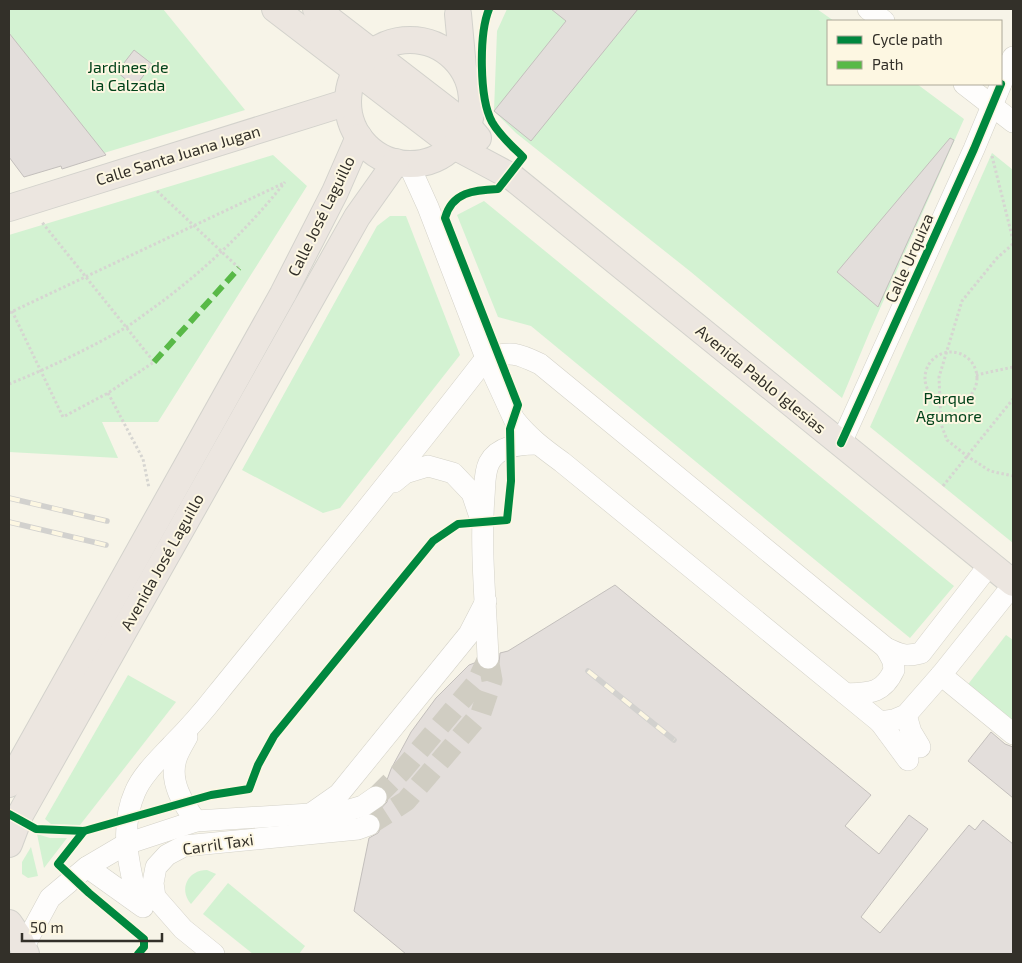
<svg xmlns="http://www.w3.org/2000/svg" width="1022" height="963" font-family="'Exo 2',sans-serif">
<style>
.green{fill:#d3f2d2}
.building{fill:#e3dedb;stroke:#c3bfbc}
.lines{fill:none;stroke-linecap:round;stroke-linejoin:round}
.minor-tunnel{stroke:#d0cdc2;stroke-width:21;stroke-dasharray:21 11;stroke-linecap:butt}
.minor-casing{stroke:#d4d2c8;stroke-width:22}
.major-casing{stroke:#d3d2cc;stroke-width:28}
.path{stroke:#d6d5d1;stroke-width:3;stroke-dasharray:2.5 2.5;stroke-linecap:butt}
.minor{stroke:#fefdfc;stroke-width:21}
.major{stroke:#ece6e0;stroke-width:26}
.rail-casing{stroke:#d2d1ce;stroke-width:5.5}
.rail{stroke:#fdf7e2;stroke-width:4;stroke-dasharray:11;stroke-linecap:butt}
.quiet{stroke:#58b947;stroke-width:6;stroke-dasharray:12 6;stroke-linecap:butt}
.cycleway-casing{stroke:#fdf7e2;stroke-width:11}
.cycleway{stroke:#00873e;stroke-width:8}
.labels{text-anchor:middle;stroke-width:4;stroke-linejoin:round;paint-order:stroke}
.park-label{font-size:16px;fill:#004219;stroke:#fdf7e2}
.street-label{font-size:16px;fill:#333029;stroke:#fdf7e2}
</style>
<rect width="100%" height="100%" fill="#f7f4e8"/>
<!-- green -->
<g class="green">
<polygon points="9,9 163,9 245,110 104,153 9,33"/>
<polygon points="507,9 817,9 834,21 828,21 828,84 917,84 964,119 870,331 842,398 691,272 516,133 494,111 497,31"/>
<polygon points="992,153 1013,170 1013,543 870,427"/>
<polygon points="273,155 307,186 158,422 102,422 118,458 9,452 9,235"/>
<polygon points="484,201 954,586 910,638 531,326 498,317 457,215"/>
<polygon points="390,216 406,216 460,355 340,508 323,513 242,470 377,226"/>
<polygon points="1006,635 1013,640 1013,725 966,687"/>
<polygon points="128,675 176,702 80,825 51,824 45,819"/>
<polygon points="37,834 50,838 67,838 44,868"/>
<polygon points="31,847 38,876 28,878 22,874 22,862"/>
<path d="M 207,870 L 216,874 L 191,904 C 178,889 188,870 207,870 Z"/>
<polygon points="228,883 305,946 299,954 253,954 203,914"/>
</g>
<!-- building -->
<g class="building">
<polygon points="551,9 638,9 531,141 494,111 566,21"/>
<polygon points="9,33 106,155 62,169 61,166 24,177 9,157"/>
<polygon points="134,50 152,64 135,87 117,72"/>
<polygon points="950,138 954,140 878,307 837,272"/>
<polygon points="615,585 871,795 845,826 879,854 909,815 928,829 861,917 880,933 969,825 975,830 983,820 1013,844 1013,954 406,954 354,911 369,838 378,833 381,828 381,820 375,815 387,802 388,796 384,788 391,769 411,732 436,698 469,665 477,662 483,669 488,670 494,669 499,663 500,653 508,651"/>
<polygon points="991,732 1005,744 1013,747 1013,798 968,761"/>
</g>
<g class="lines">
<!-- minor-tunnel -->
<g class="minor-tunnel">
<polyline points="376,797 401,772 477,682 487,660"/>
<polyline points="369,825 406,801 481,713 492,680 488,658"/>
</g>
<defs>
<g id="minor">
<polyline points="868,9 884,21"/>
<polyline points="1001,83 1013,57"/>
<polyline points="964,84 1013,122"/>
<path d="M 409,165 L 428,207 L 486,358 L 514,419 C 528,437 544,449 562,462 L 880,722 L 894,720 L 906,715 L 941,675 L 1013,585"/>
<polyline points="841,443 974,149 1001,84"/>
<polyline points="394,482 405,473 428,466 453,473 472,493 480,517"/>
<path d="M 488,658 C 486,605 480,550 484,497 C 485,486 484,473 489,463 C 498,446 519,444 536,444"/>
<polyline points="941,675 1013,734"/>
<path d="M 846,694 C 869,693 883,694 894,670 L 893,661 L 886,648"/>
<polyline points="906,715 911,732 920,747"/>
<polyline points="880,722 908,760"/>
<path d="M 187,737 C 183,744 178,752 176,759 C 169,782 183,804 196,821"/>
<polyline points="309,815 339,794 469,634 486,601"/>
<polyline points="87,867 143,907"/>
<path d="M 138,903 C 129,866 119,828 135,792 C 142,775 160,758 172,745 C 188,729 203,712 217,694 C 307,583 398,472 486,358 C 511,351 517,353 540,364 L 886,648 C 901,655 905,657 921,653 L 990,564"/>
<polyline points="24,946 50,898 87,867 126,844 196,821 342,812 363,806 376,797"/>
<polyline points="214,954 183,929 155,897 153,883 156,867 167,855 184,846 358,829 369,825"/>
</g>
<g id="major">
<polyline points="275,9 454,146 512,177 1013,583"/>
<polyline points="316,9 468,126 478,138"/>
<polyline points="458,14 463,68"/>
<circle cx="410" cy="102" r="62"/>
<polyline points="9,208 348,102"/>
<polyline points="9,784 283,294 335,192 359,137"/>
<polyline points="9,844 20,815 357,217 396,162"/>
<polyline points="9,923 18,936 26,954"/>
</g>
</defs>
<!-- minor casing -->
<use href="#minor" class="minor-casing"/>
<!-- major casing -->
<use href="#major" class="major-casing"/>
<!-- path -->
<g class="path">
<polyline points="992,156 1013,240"/>
<polyline points="157,191 239,268"/>
<polyline points="1013,244 997,258 962,301 939,377 941,424 947,440 967,456 990,471 1013,476"/>
<polyline points="12,311 63,417 108,393 154,362 41,221"/>
<polyline points="9,313 284,183"/>
<circle cx="951" cy="378" r="26"/>
<polyline points="976,375 1013,367"/>
<path d="M 9,384 C 49,368 88,349 125,328 C 136,321 146,313 156,306 C 204,271 248,229 285,182"/>
<polyline points="108,393 143,459 149,488"/>
<polyline points="943,486 1013,399"/>
</g>
<!-- minor -->
<use href="#minor" class="minor"/>
<!-- major -->
<use href="#major" class="major"/>
<defs>
<g id="rail">
<polyline points="9,498 107,521"/>
<polyline points="9,522 106,545"/>
<polyline points="588,671 674,740"/>
</g>
</defs>
<!-- rail casing -->
<use href="#rail" class="rail-casing"/>
<!-- rail -->
<use href="#rail" class="rail"/>
<!-- quiet -->
<polyline class="quiet" points="154,362 239,268"/>
<defs>
<g id="cycleway">
<polyline points="841,443 974,149 1001,84"/>
<path d="M 9,814 L 36,829 L 84,831 L 211,795 L 249,789 L 258,765 L 274,736 L 433,541 L 458,524 L 507,520 L 511,481 L 510,429 L 518,405 L 445,218 C 452,192 474,190 498,189 L 523,157 C 512,146 500,136 492,122 C 479,98 479,34 489,9"/>
<polyline points="84,831 58,864 89,893 144,939 144,947 138,954"/>
</g>
</defs>
<!-- cycleway casing -->
<use href="#cycleway" class="cycleway-casing"/>
<!-- cycleway -->
<use href="#cycleway" class="cycleway"/>
</g>
<g class="labels">
<!-- park labels -->
<g class="park-label">
<text x="128" y="73">Jardines de<tspan x="128" dy="18">la Calzada</tspan></text>
<text x="949" y="404">Parque<tspan x="949" dy="18">Agumore</tspan></text>
</g>
<!-- street labels -->
<g class="street-label">
<text transform="translate(178 155) rotate(-17)" y="6">Calle Santa Juana Jugan</text>
<text transform="translate(321 216) rotate(-64)" y="6">Calle José Laguillo</text>
<text transform="translate(909 258) rotate(-66)" y="6">Calle Urquiza</text>
<text transform="translate(761 379) rotate(39)" y="6">Avenida Pablo Iglesias</text>
<text transform="translate(162 562) rotate(-61)" y="6">Avenida José Laguillo</text>
<text transform="translate(218 844) rotate(-8)" y="6">Carril Taxi</text>
</g>
</g>
<!-- border -->
<rect width="1022" height="963" fill="none" stroke="#333029" stroke-width="20"/>
<!-- legend -->
<rect x="827" y="20" width="175" height="65" fill="#fdf7e2" stroke="#aca798"/>
<rect x="837" y="36" width="25" height="8" fill="#00873e" stroke="#aca798"/>
<text x="872" y="45" font-size="15" fill="#333029">Cycle path</text>
<rect x="837" y="61" width="25" height="8" fill="#58b947" stroke="#aca798"/>
<text x="872" y="70" font-size="15" fill="#333029">Path</text>
<!-- scale -->
<path d="M22 933v8h140v-8" fill="none" stroke="#333029" stroke-width="2.5"/>
<text x="30" y="933" font-size="15" fill="#333029" stroke="#fdf7e2" stroke-width="4" paint-order="stroke">50 m</text>
</svg>
